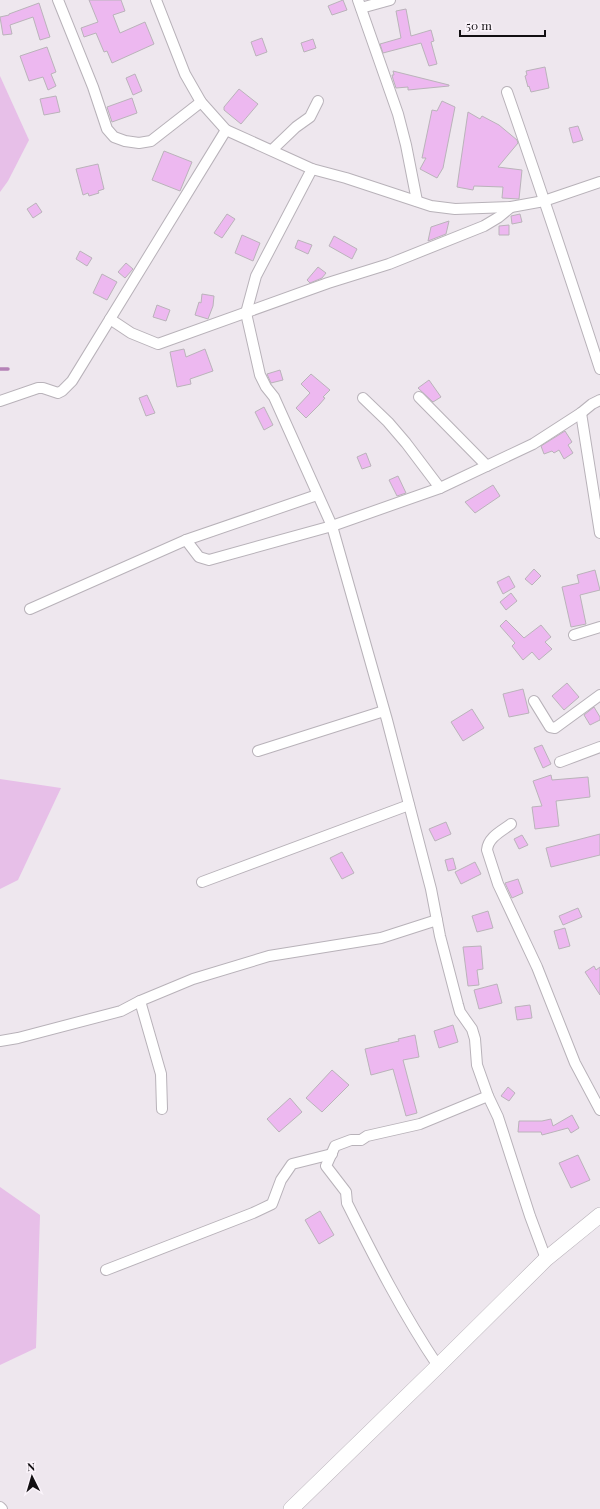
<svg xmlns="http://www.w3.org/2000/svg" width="600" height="1509" font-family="'Playfair Display',serif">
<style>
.green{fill:#e7bfe8}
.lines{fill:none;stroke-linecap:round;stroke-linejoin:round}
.stream{stroke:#b583b7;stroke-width:3.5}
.building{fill:#edb8f0;stroke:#bab3ba}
.street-casing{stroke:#b8b2b9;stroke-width:12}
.secondary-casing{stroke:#b8b2b9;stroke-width:16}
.street{stroke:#fff;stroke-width:10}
.secondary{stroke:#fff;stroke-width:15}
</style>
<rect width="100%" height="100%" fill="#eee7ee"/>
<!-- green -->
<g class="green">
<polygon points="0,76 29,140 8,181 0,192"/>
<polygon points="0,779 61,788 18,880 0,889"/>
<polygon points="0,1187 40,1215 36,1348 0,1365"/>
</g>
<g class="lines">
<!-- stream -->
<polyline class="stream" points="0,369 8,369"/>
</g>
<!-- building -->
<g class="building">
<polygon points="89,0 121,0 125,11 113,15 120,33 145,22 154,44 112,63 107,51 104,52 96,33 84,37 81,28 98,22"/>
<polygon points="343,0 347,10 332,15 328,6"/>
<polygon points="39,3 50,37 40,40 33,17 10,25 12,34 3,35 0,17 9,15 9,14"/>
<polygon points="406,9 411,36 431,30 434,41 431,42 437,64 429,66 421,43 383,53 380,44 401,38 396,11"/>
<polygon points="262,38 267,52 256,56 251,42"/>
<polygon points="313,39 316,48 304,52 301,43"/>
<polygon points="47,47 56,72 51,74 56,86 48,90 43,77 29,81 20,56"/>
<polygon points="545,67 549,88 531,92 529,86 528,87 525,76 527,75 526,71"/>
<polygon points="393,71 449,85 449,86 408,90 408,87 396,88 393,79 392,75 394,75"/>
<polygon points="135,74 142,91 133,95 126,78"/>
<polygon points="239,89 258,104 241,124 224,110 224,107"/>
<polygon points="56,96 60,112 44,115 40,99"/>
<polygon points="132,98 137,113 112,122 107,107"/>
<polygon points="442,101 455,107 443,168 437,178 420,169 426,158 422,158 432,110 437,111"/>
<polygon points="468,112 480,119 482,116 499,125 517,140 518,143 498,167 522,170 519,199 502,198 503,187 474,186 473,190 457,187"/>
<polygon points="578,126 583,140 573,143 569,128"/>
<polygon points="164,151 192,162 180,191 152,180"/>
<polygon points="98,164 104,189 98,191 99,193 89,196 88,193 83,195 76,169"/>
<polygon points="36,203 42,212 33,218 27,209"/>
<polygon points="227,214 235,219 222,238 214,233"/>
<polygon points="520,214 522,222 512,224 511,216"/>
<polygon points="449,221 446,234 428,241 431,227"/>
<polygon points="509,225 509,235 499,235 499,226"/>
<polygon points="242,235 260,243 253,261 235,253"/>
<polygon points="334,236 357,249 352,259 329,246"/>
<polygon points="298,240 312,245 308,254 295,248"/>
<polygon points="80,251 92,258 87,266 76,259"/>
<polygon points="126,263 133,269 125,278 118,272"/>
<polygon points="318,267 326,273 322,278 310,283 307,280"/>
<polygon points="102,274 117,282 107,300 93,293"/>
<polygon points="202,294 214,296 213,306 208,319 195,315 199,302 201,303"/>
<polygon points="157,305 170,310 166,321 153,317"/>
<polygon points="184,349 186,357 205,349 213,371 190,379 191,384 177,387 170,352"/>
<polygon points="280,370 283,380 271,383 267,374"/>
<polygon points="311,374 330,390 323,397 325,398 319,405 306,418 296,408 310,393 301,384"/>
<polygon points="429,380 441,397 433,402 418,388"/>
<polygon points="147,395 155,413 146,416 139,398"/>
<polygon points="264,407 273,425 264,430 255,412"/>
<polygon points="565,431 572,442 568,445 573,453 564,459 559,450 554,453 552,451 544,454 541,446"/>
<polygon points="366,453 371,466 362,469 357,457"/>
<polygon points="398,476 406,493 397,496 389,480"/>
<polygon points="493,485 500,496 475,513 465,502"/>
<polygon points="534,569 541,576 532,585 525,579"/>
<polygon points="595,570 600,590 580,595 586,624 571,627 562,587 579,583 577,575"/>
<polygon points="509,576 515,587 503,594 497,582"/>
<polygon points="511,593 517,601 506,610 500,602"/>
<polygon points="506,620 524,638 541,625 551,637 545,642 552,649 539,660 532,652 523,660 512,646 515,643 500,626"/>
<polygon points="567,683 579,697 564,710 552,696"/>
<polygon points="523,689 529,713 509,717 503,694"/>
<polygon points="594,707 600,717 600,720 590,725 584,715"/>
<polygon points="472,709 484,728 463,741 451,722"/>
<polygon points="542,745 551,764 543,768 534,748"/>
<polygon points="551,775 552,780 588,777 590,797 556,801 559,826 535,829 532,807 542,806 533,781"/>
<polygon points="446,822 451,834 435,841 429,829"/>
<polygon points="600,834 600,855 551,867 546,848"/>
<polygon points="522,835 528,845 519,849 514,839"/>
<polygon points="342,852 354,873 342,879 330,858"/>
<polygon points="453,858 456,869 448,871 445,860"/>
<polygon points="475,862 481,874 461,884 455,872"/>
<polygon points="518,879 523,893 512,898 505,883"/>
<polygon points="578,908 582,917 563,925 559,916"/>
<polygon points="488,911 493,928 477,932 472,916"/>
<polygon points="565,928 570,946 559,949 554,931"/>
<polygon points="481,946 483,969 477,970 479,985 468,986 463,947"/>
<polygon points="594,966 596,970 600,967 600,995 585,972"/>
<polygon points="497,984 502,1003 479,1009 474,990"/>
<polygon points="530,1005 532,1018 517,1020 515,1007"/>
<polygon points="453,1025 458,1042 439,1048 434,1031"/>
<polygon points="415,1035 419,1057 403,1060 417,1113 406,1116 393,1069 371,1075 365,1049 399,1041 398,1039"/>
<polygon points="332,1070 349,1085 322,1112 306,1098"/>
<polygon points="508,1087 515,1093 509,1101 501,1096"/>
<polygon points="290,1098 302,1112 279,1132 267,1119"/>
<polygon points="572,1115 579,1128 571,1133 568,1128 542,1135 541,1132 518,1132 519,1121 542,1121 551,1119 553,1126"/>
<polygon points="578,1155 590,1180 571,1188 559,1163"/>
<polygon points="320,1211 334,1235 319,1244 305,1220"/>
</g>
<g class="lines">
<defs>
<g id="street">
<polyline points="58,0 93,87 107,129 114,137 125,141 139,143 151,141 201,102"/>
<polyline points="156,0 185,74 201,102 226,130 312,169 346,178 431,206 455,209 511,207 544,201 600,182"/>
<polyline points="358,0 398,114 406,145 417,201"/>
<polyline points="361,8 390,0"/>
<path d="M 507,92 C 539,184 570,277 600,369"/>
<polyline points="272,150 296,127 310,117 318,101"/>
<polyline points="312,169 256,276 246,313 260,375 266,387 274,397 332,526 387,720 431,889 440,936 458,1005 460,1012 472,1029 475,1039 477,1065 488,1096 498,1117 530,1216 546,1259"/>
<polyline points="110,319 131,333 158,344 328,283 389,264 484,226 499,217 511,207"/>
<polyline points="419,397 487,466"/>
<polyline points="363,398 388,422 406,443 440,488"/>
<polyline points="0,401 38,388 43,388 58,393 62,391 72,381 226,130"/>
<polyline points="581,413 600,533"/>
<polyline points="186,540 199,557 209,560 332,526 440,488 533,444 581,413 592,404 600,400"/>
<polyline points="30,609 186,540 317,495"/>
<polyline points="574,635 600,627"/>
<polyline points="534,701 550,727 555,728 600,695"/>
<polyline points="258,751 384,711"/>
<polyline points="560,762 600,747"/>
<path d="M 511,824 C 502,831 488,837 487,850 L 498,884 L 537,967 L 575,1063 L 600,1110"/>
<polyline points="202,882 409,805"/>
<polyline points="140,1001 161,1074 162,1109"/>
<polyline points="0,1041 18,1038 121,1011 140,1001 193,979 269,956 381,938 437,920"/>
<polyline points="106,1270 253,1213 272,1204 281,1180 292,1164 332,1154"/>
<path d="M 438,1366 C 403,1314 375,1259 347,1203 L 346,1192 L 326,1166 L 335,1146 L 351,1140 L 361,1140 L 367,1136 L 420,1124 L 488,1096"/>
<polyline points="0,1507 2,1509"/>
</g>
<polyline id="secondary" points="291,1509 438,1366 546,1259 600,1215"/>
</defs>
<!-- street casing -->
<use href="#street" class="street-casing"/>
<!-- secondary casing -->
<use href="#secondary" class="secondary-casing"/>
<!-- street -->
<use href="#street" class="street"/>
<!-- secondary -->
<use href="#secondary" class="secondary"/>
</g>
<!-- north arrow -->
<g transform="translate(32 1477) rotate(355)" stroke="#fbf4fb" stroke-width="3" paint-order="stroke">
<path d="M0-3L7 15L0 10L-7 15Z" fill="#120f12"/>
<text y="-6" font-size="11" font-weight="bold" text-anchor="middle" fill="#120f12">N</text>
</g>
<!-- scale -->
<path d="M460 30v6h85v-6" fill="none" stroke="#120f12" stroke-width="2"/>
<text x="466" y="30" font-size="12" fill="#120f12" stroke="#fbf4fb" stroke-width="3" paint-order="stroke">50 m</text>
</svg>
